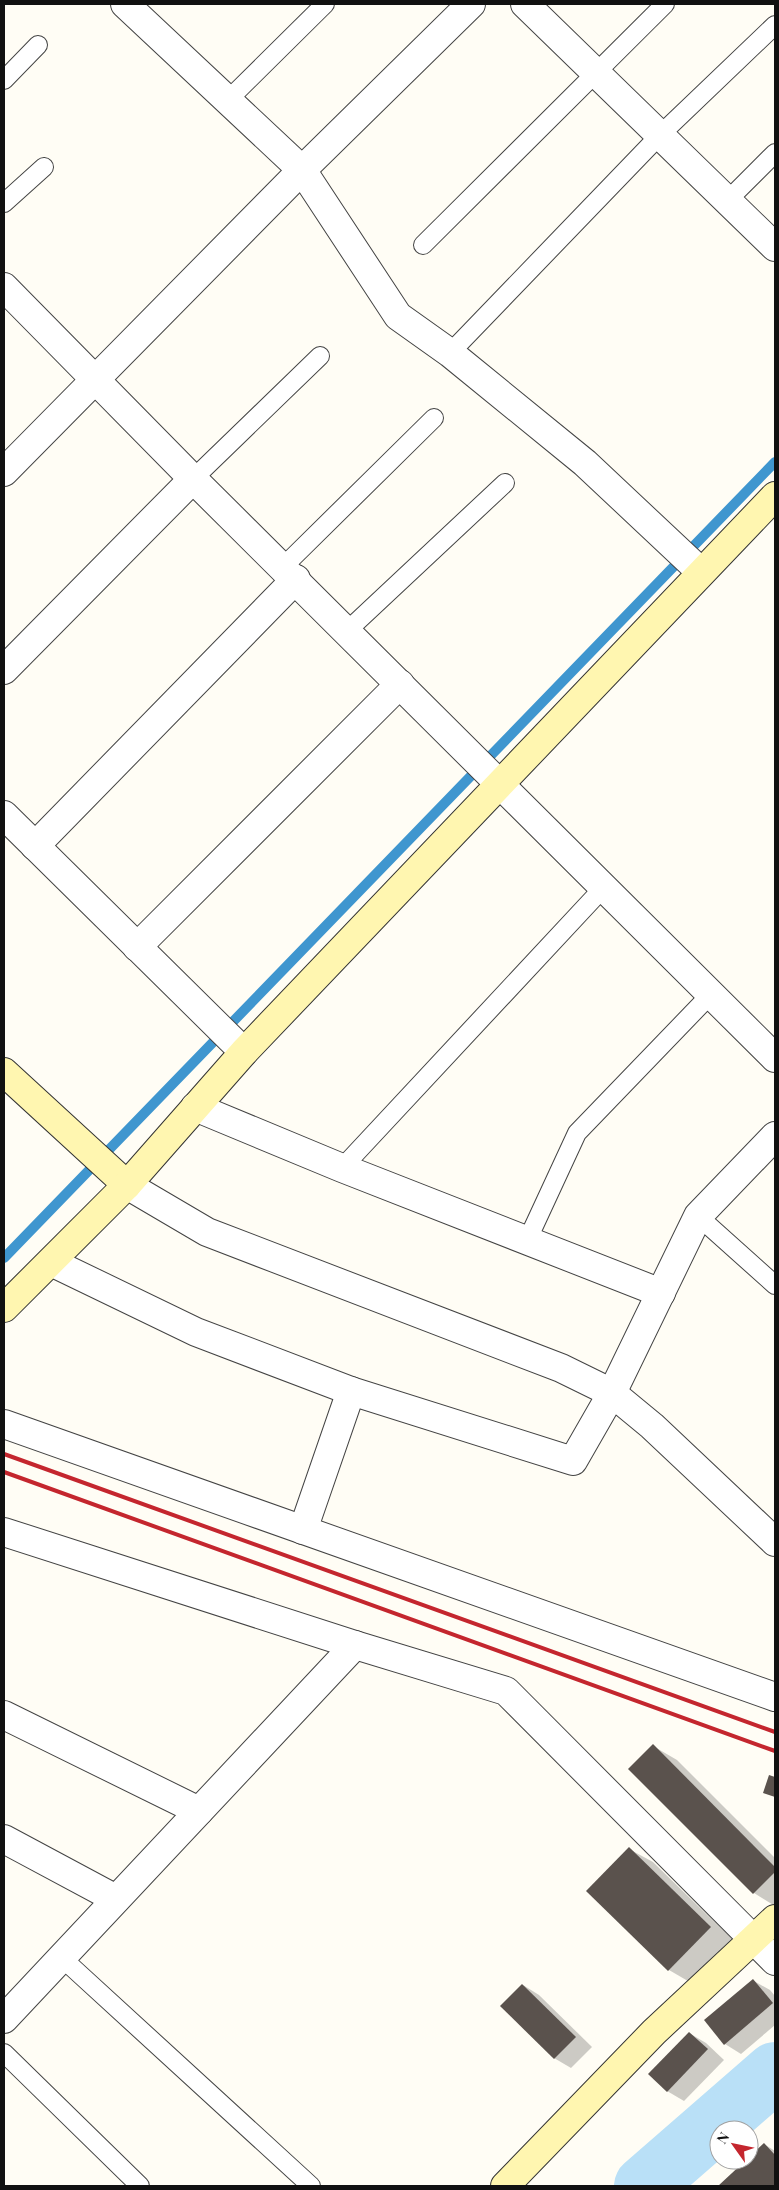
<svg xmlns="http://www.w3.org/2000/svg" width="779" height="2190" font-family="'Playfair Display',serif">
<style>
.shadow{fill:#0003}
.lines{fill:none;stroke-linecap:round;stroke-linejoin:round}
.stream{stroke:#3f96cf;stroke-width:10}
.river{stroke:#b9e0f7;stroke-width:60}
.building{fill:#5a524d}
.lane-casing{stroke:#444;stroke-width:20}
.street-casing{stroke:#444;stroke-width:30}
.secondary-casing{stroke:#333;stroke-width:30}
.lane{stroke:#fff;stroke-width:18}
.street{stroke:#fff;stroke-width:28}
.secondary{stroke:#fff6b0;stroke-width:28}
.rail{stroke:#c4262e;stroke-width:4}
</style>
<rect width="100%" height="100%" fill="#fffdf5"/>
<!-- shadow -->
<g class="shadow">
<polygon points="653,1746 677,1760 775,1858 775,1906 754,1893 630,1769"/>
<polygon points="629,1849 653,1862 734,1941 693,1984 669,1970"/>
<polygon points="754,1981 770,1990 775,1996 775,2025 741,2054 725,2044"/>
<polygon points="523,1985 539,1995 592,2047 571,2068 554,2058"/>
<polygon points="689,2033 706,2043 724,2060 684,2101 667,2091"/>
<polygon points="764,2144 775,2151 775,2186 720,2186"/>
</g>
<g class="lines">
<!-- stream -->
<polyline class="stream" points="4,1258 775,462"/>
<!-- river -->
<polyline class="river" points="644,2186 775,2072"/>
</g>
<!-- building -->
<g class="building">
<polygon points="653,1744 775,1867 775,1872 753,1894 628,1769"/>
<polygon points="769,1775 775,1777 775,1797 763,1793"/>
<polygon points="629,1847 711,1927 668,1971 586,1891"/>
<polygon points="753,1979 773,2003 724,2045 704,2020"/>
<polygon points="522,1984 576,2037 554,2059 500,2006"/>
<polygon points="689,2032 708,2049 667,2092 648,2074"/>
<polygon points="764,2143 775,2155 775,2186 718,2186 746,2160 749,2160 749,2157"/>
</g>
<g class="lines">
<defs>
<g id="lane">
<polyline points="4,80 38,45"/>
<polyline points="228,100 325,4"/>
<polyline points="727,201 775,153"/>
<polyline points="4,203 44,167"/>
<polyline points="423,245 665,4"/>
<polyline points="450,353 660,135 775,25"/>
<polyline points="193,479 320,356"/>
<polyline points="283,567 434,418"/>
<polyline points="347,631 505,483"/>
<polyline points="342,1168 604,887"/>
<polyline points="698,1216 775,1285"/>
<polyline points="527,1241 577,1133 711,994"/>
<polyline points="61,1957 311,2186"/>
<polyline points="4,2053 140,2186"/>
</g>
<g id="street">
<polyline points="125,4 302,170 398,316 450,353 585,463 701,572"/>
<polyline points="525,4 775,247"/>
<polyline points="4,287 193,479 775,1058"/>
<polyline points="4,472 302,170 471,4"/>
<polyline points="4,670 193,479"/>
<polyline points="4,815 244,1052"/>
<polyline points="35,846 296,579"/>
<polyline points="137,947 400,684"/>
<polyline points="195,1107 342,1168 661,1293"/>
<polyline points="127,1185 207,1232 561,1368 612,1393 652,1426 775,1542"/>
<polyline points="51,1262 196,1332 351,1391 573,1461 612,1393 698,1216 775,1136"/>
<polyline points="4,1424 775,1697"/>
<polyline points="303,1530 351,1391"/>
<polyline points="4,1532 355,1645 506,1691 775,1961"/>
<polyline points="4,1715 199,1811"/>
<polyline points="4,1839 116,1899"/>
<polyline points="4,2019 355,1645"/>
</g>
<g id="secondary">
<polyline points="4,1072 127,1185"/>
<polyline points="4,1308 127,1185 244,1052 775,496"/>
<polyline points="505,2186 654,2032 775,1919"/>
</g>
</defs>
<!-- lane casing -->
<use href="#lane" class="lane-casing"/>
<!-- street casing -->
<use href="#street" class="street-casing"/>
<!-- secondary casing -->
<use href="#secondary" class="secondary-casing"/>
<!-- lane -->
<use href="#lane" class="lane"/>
<!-- street -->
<use href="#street" class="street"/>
<!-- secondary -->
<use href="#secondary" class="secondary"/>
<!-- rail -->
<g class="rail">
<polyline points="4,1454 775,1732"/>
<polyline points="4,1472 775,1751"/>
</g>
</g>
<!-- border -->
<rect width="779" height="2190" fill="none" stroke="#111111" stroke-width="10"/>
<!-- north arrow -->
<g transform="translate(734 2145) rotate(303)"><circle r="24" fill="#ffffff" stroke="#a0a0a0"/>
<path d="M0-4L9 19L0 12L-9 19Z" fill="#c4262e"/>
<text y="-8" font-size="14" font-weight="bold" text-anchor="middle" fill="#111111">N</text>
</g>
</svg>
